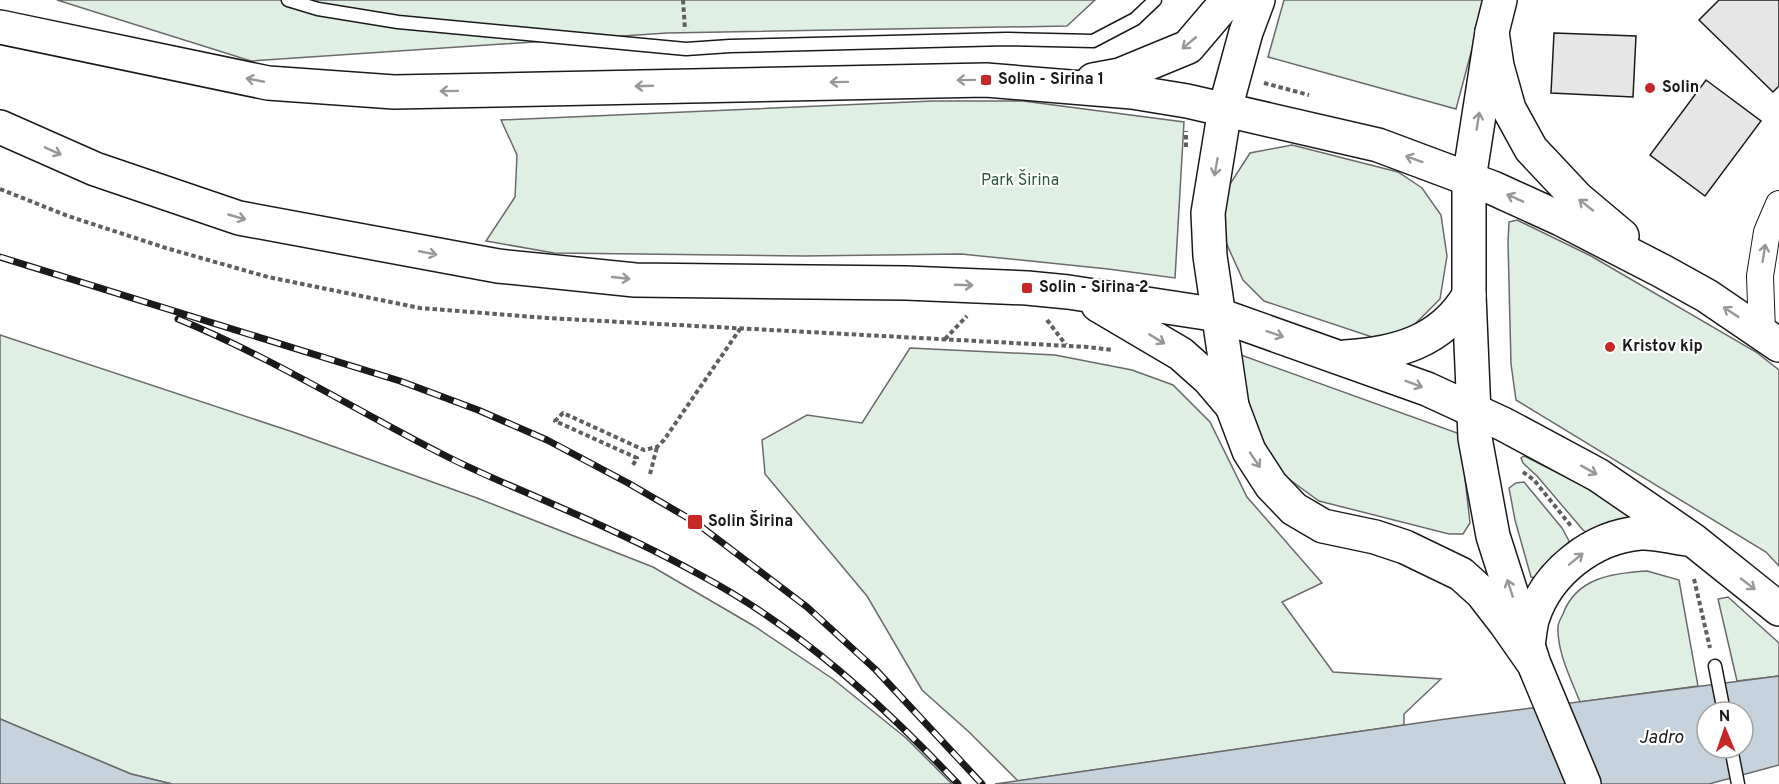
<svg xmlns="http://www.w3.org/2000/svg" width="1779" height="784" font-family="Overpass,sans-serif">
  <rect width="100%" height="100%" fill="#fff"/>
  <!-- green -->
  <path fill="#e0efe3" stroke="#6a6a6a" stroke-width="1.5" d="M57,0H1095L1067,26L667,33L251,61Z
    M1284,0H1485L1456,109L1268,57Z
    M933,101H1023L1184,122L1175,278L1108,269L961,254L804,256L554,253L486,241L515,197L517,155L501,120Z
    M1292,145L1398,172L1422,188L1441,215L1447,256L1440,299L1409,330L1375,338L1264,301L1243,280L1223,236V195L1250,153Z
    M1517,220L1591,256L1756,352L1779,370V566L1766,552L1516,400L1511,364L1508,242L1509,222Z
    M0,335L293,432L477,498L653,567L754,626L833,679L906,738L952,784H172L131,774L0,719Z
    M910,348L1055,355L1132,370L1173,385L1210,422L1247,497L1322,583L1282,602L1333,672L1441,679L1404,714V725L1018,781L969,732L922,690L867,596L765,474L762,440L807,415L862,423Z
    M1241,355L1460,434L1470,523L1463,534H1449L1319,501L1286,477L1268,451L1249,410L1237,363Z
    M1524,456L1578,483L1629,513V518L1590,535L1583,530L1537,476L1523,463L1521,458Z
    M1524,482L1562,528L1569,541L1565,550L1537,578L1531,577L1515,520L1509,488L1516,483Z
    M1647,571L1679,580L1698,686L1580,702C1571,679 1557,652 1558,627C1558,623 1561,618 1563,614C1576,578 1612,573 1647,571Z
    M1728,597L1779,643V676L1737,681L1718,599Z"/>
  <!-- water -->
  <path fill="#c6d2dc" stroke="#6a6a6a" stroke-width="1.5" fill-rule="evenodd" d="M1779,676V765L1709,784H995L1446,719ZM1707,712H1743V748H1707Z
    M0,719L131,774L172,784H0Z"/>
  <!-- building -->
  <path fill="#e6e6e6" stroke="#1a1a1a" stroke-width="1.5" d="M1719,0H1779V86L1773,92L1699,20Z
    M1554,33L1636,36L1633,97L1551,93Z
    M1706,80L1761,121L1705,196L1650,155Z"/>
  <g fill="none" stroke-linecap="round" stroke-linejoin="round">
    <!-- lane casing -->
    <g stroke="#1a1a1a" stroke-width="15">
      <path id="lane" d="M288,0L318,9L398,22L686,49L730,46L1007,39L1093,41L1135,19L1155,0
        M1715,666L1724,712
        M1731,748L1738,784"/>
    </g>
    <!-- street casing -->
    <g stroke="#1a1a1a" stroke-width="28">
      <path id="street" d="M1762,332L1760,276L1767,232L1779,204"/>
    </g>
    <!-- secondary casing -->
    <g stroke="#1a1a1a" stroke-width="36">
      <path id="secondary" d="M1258,0L1246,32L1225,109L1208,213L1210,256L1232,406L1249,451L1271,485L1294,509L1323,526L1375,537L1405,547L1461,574L1482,593L1506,624L1534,664
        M1500,0L1492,32L1469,179V295L1475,438L1493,536L1534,664L1584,784"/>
    </g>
    <!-- highway casing -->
    <g stroke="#1a1a1a" stroke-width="36">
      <path id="highway" d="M0,27L268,83L394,92L986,80L1132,92L1187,101L1378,145L1493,188L1561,219L1662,271L1707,296L1779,345
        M1492,32L1497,66L1509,109L1531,149L1578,199L1622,236
        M1093,80L1120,75L1188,47L1228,0
        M0,127L95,169L239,218L498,266L635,280L906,283L1027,288L1068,292L1219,315L1427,389L1503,424L1598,475L1693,540L1779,609
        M1098,305L1181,354L1209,379L1232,406
        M1345,357C1395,354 1442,342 1469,295
        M1528,644C1530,635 1530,625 1533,617C1548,572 1593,537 1640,533C1654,532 1671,537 1686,539"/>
    </g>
    <!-- path -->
    <path stroke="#5f5f5f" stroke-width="4" stroke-dasharray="4.5 3" stroke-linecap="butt" d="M683,0L685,30
      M1264,83L1309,95
      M1186,147V131
      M0,189L68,216L166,248L268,277L420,308L547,318L1088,347L1112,350
      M1047,320L1066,345
      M945,339L967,316
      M633,465L637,458L555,421L563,413L644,450L657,447L664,440L740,329
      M1523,472L1534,480L1571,526
      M650,474L657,447
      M1694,579L1710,648"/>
    <!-- lane -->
    <use href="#lane" stroke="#fff" stroke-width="12"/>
    <!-- street -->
    <use href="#street" stroke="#fff" stroke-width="26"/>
    <!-- secondary -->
    <use href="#secondary" stroke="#fff" stroke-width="33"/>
    <!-- highway -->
    <use href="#highway" stroke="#fff" stroke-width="33"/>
    <!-- rail casing -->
    <g stroke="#1a1a1a" stroke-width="7">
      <path id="rail" d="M0,257L400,381L478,410L547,440L628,483L695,522L807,607L876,670L982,784
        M178,319C271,357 355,410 444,455C481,474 519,489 557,506C606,527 655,550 702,576C799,628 882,704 958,784"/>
    </g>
    <!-- rail -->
    <use href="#rail" stroke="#fff" stroke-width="4.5" stroke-dasharray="14" stroke-linecap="butt"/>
  </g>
  <!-- one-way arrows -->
  <defs><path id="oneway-shaft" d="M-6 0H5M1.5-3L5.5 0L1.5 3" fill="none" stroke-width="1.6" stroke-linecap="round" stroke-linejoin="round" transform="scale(1.5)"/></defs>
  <g stroke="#989898">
    <use href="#oneway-shaft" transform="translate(1189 43) rotate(140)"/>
    <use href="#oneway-shaft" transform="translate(255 80) rotate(-169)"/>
    <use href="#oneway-shaft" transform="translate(966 80) rotate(179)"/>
    <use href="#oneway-shaft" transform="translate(839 82) rotate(179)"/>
    <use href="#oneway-shaft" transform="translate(644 86) rotate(178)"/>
    <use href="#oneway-shaft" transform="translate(449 91) rotate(179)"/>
    <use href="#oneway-shaft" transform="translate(1478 121) rotate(-81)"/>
    <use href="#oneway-shaft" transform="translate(53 151) rotate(24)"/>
    <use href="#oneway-shaft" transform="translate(1414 159) rotate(-160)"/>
    <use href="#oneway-shaft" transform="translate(1216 167) rotate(100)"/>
    <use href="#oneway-shaft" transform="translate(1515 198) rotate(-156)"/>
    <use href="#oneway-shaft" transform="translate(1586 205) rotate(-142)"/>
    <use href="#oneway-shaft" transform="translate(237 217) rotate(16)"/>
    <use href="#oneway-shaft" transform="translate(428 253) rotate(11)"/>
    <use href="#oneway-shaft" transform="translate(1764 253) rotate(-81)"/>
    <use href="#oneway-shaft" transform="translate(621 278) rotate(6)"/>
    <use href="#oneway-shaft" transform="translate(964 285) rotate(2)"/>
    <use href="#oneway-shaft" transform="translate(1731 312) rotate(-147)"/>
    <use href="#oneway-shaft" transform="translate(1275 334) rotate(19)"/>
    <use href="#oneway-shaft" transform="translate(1157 339) rotate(31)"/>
    <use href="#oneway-shaft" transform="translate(1414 384) rotate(20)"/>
    <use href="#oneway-shaft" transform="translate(1255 460) rotate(56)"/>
    <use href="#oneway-shaft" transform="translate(1589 470) rotate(29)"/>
    <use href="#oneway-shaft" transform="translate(1576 559) rotate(-39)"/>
    <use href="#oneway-shaft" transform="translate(1748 584) rotate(38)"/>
    <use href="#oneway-shaft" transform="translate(1510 588) rotate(-108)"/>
  </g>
  <!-- markers -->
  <g fill="#c62828" stroke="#fff" stroke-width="2">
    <rect x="980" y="74" width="12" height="12" rx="3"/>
    <circle cx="1650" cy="88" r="6"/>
    <rect x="1021" y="282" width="12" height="12" rx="3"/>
    <circle cx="1610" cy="347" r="6"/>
    <rect x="687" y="514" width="16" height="16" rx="3"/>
  </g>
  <g text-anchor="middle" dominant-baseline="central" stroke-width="4.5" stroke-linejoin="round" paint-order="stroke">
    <!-- poi labels -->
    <g font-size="16" font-weight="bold" fill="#1a1a1a" stroke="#fff" text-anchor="start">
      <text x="998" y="80">Solin - Sirina 1</text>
      <text x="1662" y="88">Solin</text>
      <text x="1039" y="288">Solin - Sirina 2</text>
      <text x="1622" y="347">Kristov kip</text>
      <text x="708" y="522">Solin Širina</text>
    </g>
    <!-- park labels -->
    <g font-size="16" fill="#2b5a34" stroke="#fff">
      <text x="1020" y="181">Park Širina</text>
    </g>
    <!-- water labels -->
    <g font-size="18" font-style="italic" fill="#1a1a1a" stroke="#fff">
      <text x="1661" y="738">Jadro</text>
    </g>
  </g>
  <!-- north arrow -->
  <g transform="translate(1725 730) rotate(358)"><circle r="28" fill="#ffffff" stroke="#a3a3a3" stroke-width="1.5"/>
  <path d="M0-4.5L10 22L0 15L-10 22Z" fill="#c62828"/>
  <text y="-9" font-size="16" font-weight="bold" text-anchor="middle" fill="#1a1a1a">N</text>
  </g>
</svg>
